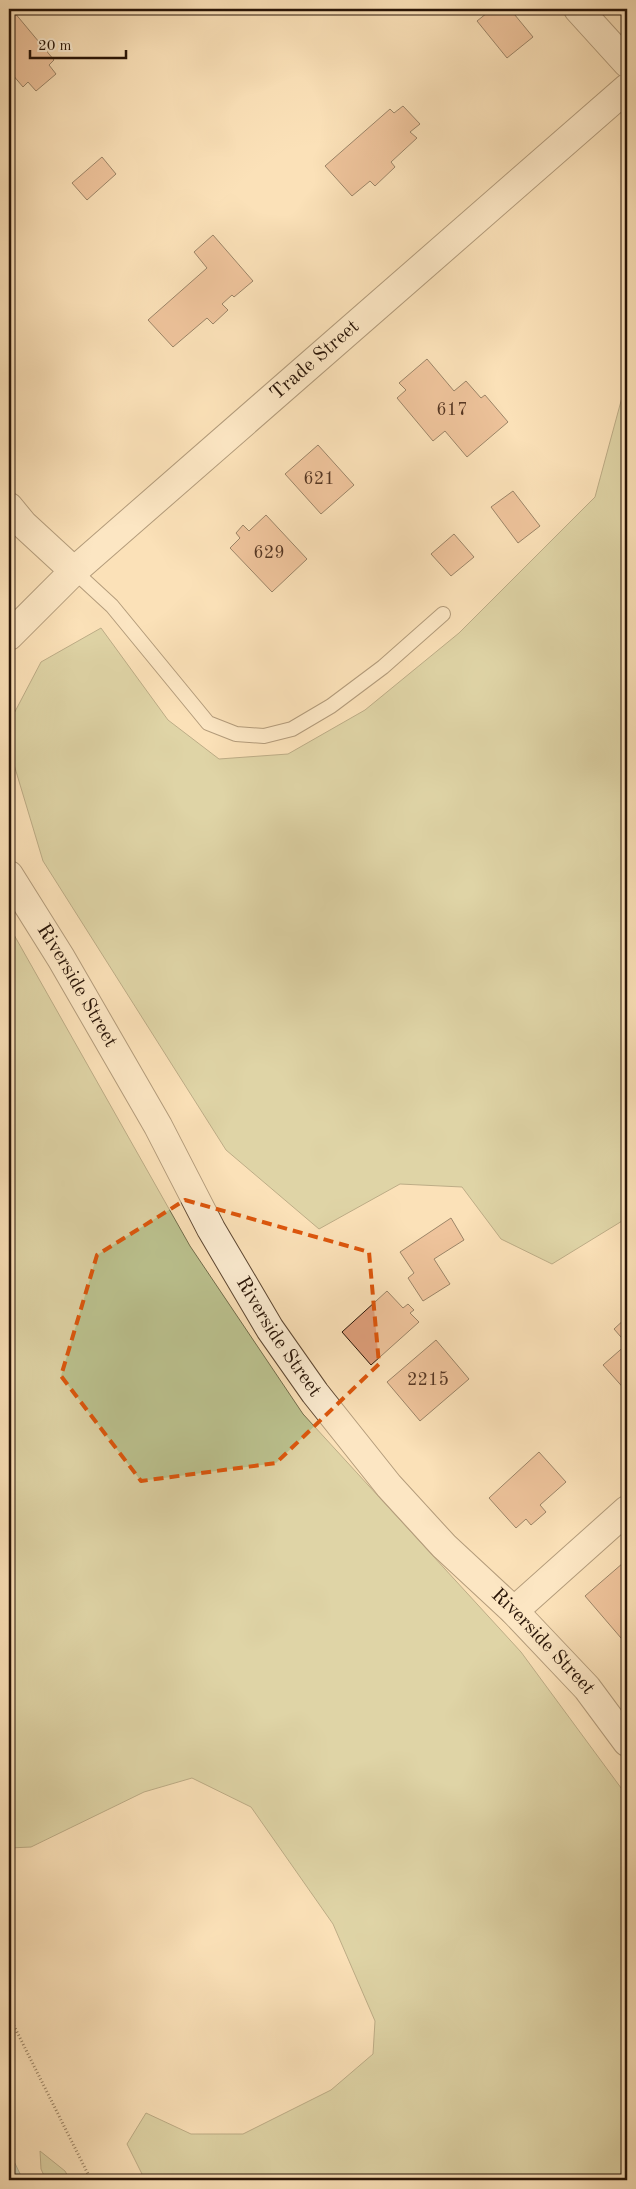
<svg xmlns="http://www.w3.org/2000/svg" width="636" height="2189" font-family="'Old Standard TT',serif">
  <rect width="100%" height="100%" fill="#fbe1b8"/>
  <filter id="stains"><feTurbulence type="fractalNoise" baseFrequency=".004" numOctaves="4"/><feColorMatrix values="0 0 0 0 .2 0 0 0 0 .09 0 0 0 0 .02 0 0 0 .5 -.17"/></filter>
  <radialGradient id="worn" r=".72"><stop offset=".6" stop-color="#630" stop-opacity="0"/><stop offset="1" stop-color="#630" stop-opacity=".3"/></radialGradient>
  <!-- green -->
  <path fill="#bcc390" stroke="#726c4b" d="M627,379V1218L552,1264L501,1239L462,1187L400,1184L319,1229L226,1150L43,861L9,748V723L41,662L101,628L168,720L219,759L288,754L365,710L459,633L595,497Z
    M9,926L190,1246L303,1414L521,1652L627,1796V2180H145L127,2144L146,2113L191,2134H243L331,2090L373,2054L375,2021L333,1924L251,1807L192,1778L144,1792L31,1847L9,1848Z
    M40,2151L65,2171L70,2180H46L41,2169Z"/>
  <!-- water -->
  <path fill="#9fbdb1" stroke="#6f796d" d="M9,2151L23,2180H9Z"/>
  <!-- building -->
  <path fill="#df9f7b" stroke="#281406" d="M492,9H510L533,37L507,58L477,21Z
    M14,12L54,60L49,65L56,74L36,91L28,82L23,87L12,74L9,77V16Z
    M403,106L420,124L410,132L417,138L391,162L395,167L375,186L370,181L352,196L325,166L390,109L394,113Z
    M102,157L116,174L87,200L72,183Z
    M213,235L253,281L234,297L232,295L222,304L228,310L213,324L207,318L173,347L148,320L207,268L194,252Z
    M427,359L454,391L466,381L481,398L485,395L508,422L467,457L445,431L433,441L397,398L406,390L399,383Z
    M318,445L354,485L321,514L285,474Z
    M513,491L540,526L518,543L491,507Z
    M266,515L307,559L272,592L230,548L240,538L236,533L243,525L249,531Z
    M454,534L474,557L451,576L431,554Z
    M451,1218L464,1240L434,1259L450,1284L423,1301L408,1278L414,1273L400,1252Z
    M387,1291L403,1308L408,1304L414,1310L410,1313L419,1322L371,1365L342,1332Z
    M627,1317V1392L603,1365L627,1344L614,1329Z
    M436,1340L469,1379L420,1421L387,1382Z
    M539,1452L566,1482L540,1505L546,1512L531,1525L526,1519L516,1528L489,1498Z
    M623,1563L627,1568V1645L585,1596Z"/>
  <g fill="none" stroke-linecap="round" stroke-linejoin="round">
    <!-- service casing -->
    <g stroke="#5d4732" stroke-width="16">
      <path id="service" d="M74,571L112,606L208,723L236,734L264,736L292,729L331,706L383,667L443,614"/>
    </g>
    <!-- minor casing -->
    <g stroke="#5d4732" stroke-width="30">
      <g id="minor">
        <path d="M578,9L627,63"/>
        <path d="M9,507L23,524L74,571"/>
        <path id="s1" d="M9,636L74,571L627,88"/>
        <path id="s2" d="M9,875L61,958L158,1126L211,1229L270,1329L315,1393L389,1486L444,1546L514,1611L587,1688L627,1742"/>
        <path d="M514,1611L627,1510"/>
      </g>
    </g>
    <!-- path -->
    <path stroke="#281406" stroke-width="3" stroke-dasharray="1 2.5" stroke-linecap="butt" d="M9,2016L91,2180"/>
    <!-- service -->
    <use href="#service" stroke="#fcecd1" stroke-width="14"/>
    <!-- minor -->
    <use href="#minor" stroke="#fcecd1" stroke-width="28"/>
  </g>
  <!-- marked area -->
  <path d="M0 0H636V2189H0ZM185,1200L369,1252L379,1364L276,1463L141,1481L61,1376L97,1255Z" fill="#fbe1b8" fill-opacity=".55" fill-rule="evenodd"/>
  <path fill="none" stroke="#de560c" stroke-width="4" stroke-dasharray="10 6" stroke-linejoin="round" d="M185,1200L369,1252L379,1364L276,1463L141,1481L61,1376L97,1255Z"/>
  <g text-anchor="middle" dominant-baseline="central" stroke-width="5" stroke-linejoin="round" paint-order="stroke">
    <!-- number labels -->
    <g font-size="18" fill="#563723">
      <text x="452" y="410">617</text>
      <text x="319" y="479">621</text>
      <text x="269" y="553">629</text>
      <text x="428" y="1380">2215</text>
    </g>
    <!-- street labels -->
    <g font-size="20" fill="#281406" stroke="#fcecd1">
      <text stroke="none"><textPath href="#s1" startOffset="412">Trade Street</textPath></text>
      <text stroke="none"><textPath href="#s2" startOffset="130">Riverside Street</textPath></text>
      <text stroke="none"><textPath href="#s2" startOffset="535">Riverside Street</textPath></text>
      <text stroke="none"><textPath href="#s2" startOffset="940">Riverside Street</textPath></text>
    </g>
  </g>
  <!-- margin -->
  <rect width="636" height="2189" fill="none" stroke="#fbe1b8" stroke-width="30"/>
  <rect x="10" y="10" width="616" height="2169" fill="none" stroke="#281406" stroke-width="2.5"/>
  <rect x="15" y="15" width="606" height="2159" fill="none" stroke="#281406"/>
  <!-- scale -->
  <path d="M30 50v8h96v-8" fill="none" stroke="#281406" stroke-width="2.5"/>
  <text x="38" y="50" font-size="15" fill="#281406" stroke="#fcecd1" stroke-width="4" paint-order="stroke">20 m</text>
  <rect width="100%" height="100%" filter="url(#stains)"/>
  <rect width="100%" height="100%" fill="url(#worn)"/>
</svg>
